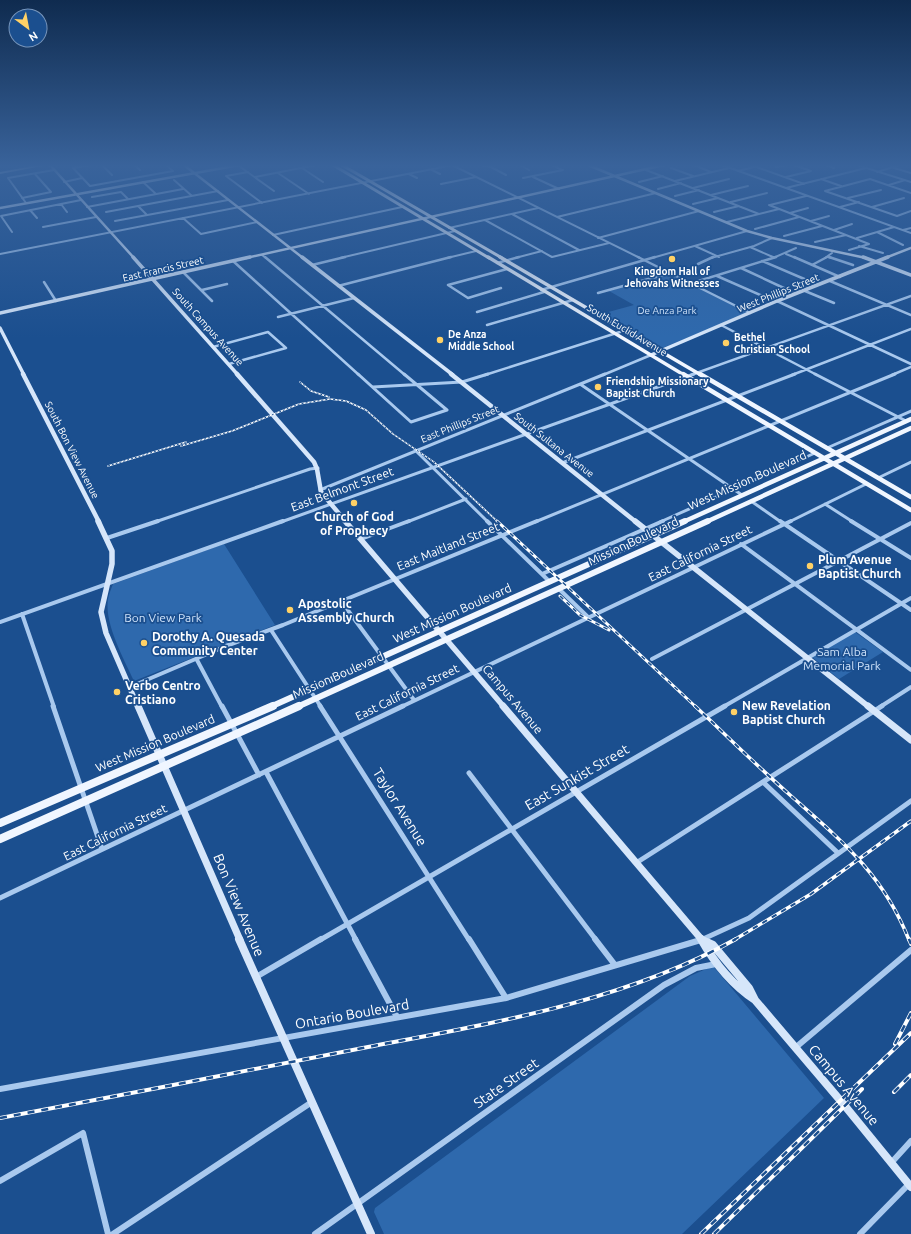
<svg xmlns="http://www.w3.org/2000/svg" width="911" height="1234" font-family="Ubuntu,sans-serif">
  <rect width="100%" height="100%" fill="#1b4f8f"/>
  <!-- green -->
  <path fill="#2e69ad" d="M669,274L748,313L660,349L601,314L634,305L609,291Z
    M224,544L275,625L134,681C124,659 104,623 108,599C109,594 111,589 113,584Z
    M855,632L883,652L839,679L812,657Z
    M713,966L824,1098L682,1234H384L374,1212L375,1208L690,976Z"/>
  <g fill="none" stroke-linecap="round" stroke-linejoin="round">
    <!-- street-far5 -->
    <path stroke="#a9c9ee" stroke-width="2" d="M102,165L112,175
      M134,165L140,170
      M166,165L173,171
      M452,165L640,258
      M482,165L491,167L506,175
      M520,165L529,170
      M552,165L562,170
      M694,165L711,172
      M722,165L911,233
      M751,165L804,184
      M794,165L811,171
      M826,165L834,168
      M857,165L911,182
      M239,166L274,191
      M776,167L785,165
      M73,168L90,186L173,171
      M73,168L91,165
      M302,168L323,182
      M671,168L693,176
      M894,168L911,173
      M432,170L440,174
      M646,170L759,214
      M738,171L754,167
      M877,172L900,165
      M278,173L309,194
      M409,174L417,178
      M226,176L262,203
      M226,176L248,172
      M255,177L316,165
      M533,177L559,189
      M786,177L811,171
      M523,178L563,170
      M821,179L841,186
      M174,180L192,196
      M675,181L729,168
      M64,182L82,178
      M143,182L156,194
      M639,182L663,176
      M441,184L476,177
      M889,185L905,180
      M693,188L729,179
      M786,188L866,168
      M658,189L681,183
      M825,191L897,216L911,211
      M825,191L870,179L911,193
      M711,195L748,186
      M675,196L699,190
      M92,197L121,192L128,199
      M22,198L51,192L35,174
      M848,198L881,190
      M731,202L767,193
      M26,203L8,178L54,170
      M61,204L67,212
      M693,204L718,198
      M769,205L869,244
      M770,205L806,196
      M87,207L183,189
      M139,207L147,215
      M840,207L859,202
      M872,207L904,198
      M30,210L37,218
      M106,212L218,191
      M714,212L739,206
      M790,213L808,208
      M512,214L579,250
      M557,217L656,193
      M183,218L201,234L257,222
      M485,220L552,257L609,243
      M115,221L228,200
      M811,221L829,216
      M727,222L779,209
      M43,227L96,217
      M449,228L538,208
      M755,229L799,217
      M834,230L852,224
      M903,230L911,228
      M12,232L1,216L81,200
      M877,232L903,245
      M273,235L402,207
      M784,236L822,226
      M598,238L699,211
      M857,238L894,227
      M815,242L846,235
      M695,246L719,257
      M859,246L883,253
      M750,247L773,257
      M849,250L869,244
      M0,254L453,165
      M786,254L796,258
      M262,255L266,258
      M828,257L832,258
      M340,258L455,231
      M447,258L476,251
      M515,258L542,251
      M652,258L747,231
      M711,258L754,246L772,238
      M773,258L796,248
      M825,258L832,253"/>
    <!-- street-far4 -->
    <path stroke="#a9c9ee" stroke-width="2.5" d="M265,257L405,375
      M638,257L750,313
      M794,257L840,277
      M829,257L853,265
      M233,261L359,375
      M762,261L809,281
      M497,263L519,257
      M698,264L713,257
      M312,265L345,257
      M812,265L827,257
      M741,268L786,289
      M183,272L212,301
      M717,276L767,298
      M830,281L911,315
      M44,282L56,301
      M692,283L776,257
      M338,286L451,257
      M501,288L468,298L448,285L507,269
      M202,290L227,284
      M541,290L655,257
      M805,291L834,303
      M598,293L670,273
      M777,301L911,364
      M477,312L544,292
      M278,317L354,298
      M487,325L573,300
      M721,325L817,375
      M213,347L268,332L286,348L229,364
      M485,375L626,330
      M603,375L651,355
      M691,375L911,296
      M792,375L911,329
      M892,375L911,367"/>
    <!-- street-far3 -->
    <path stroke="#a9c9ee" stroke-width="3" d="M358,374L411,422L447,410
      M404,374L447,410
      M815,374L906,421
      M580,384L742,495
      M373,387L462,382L488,374
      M827,448L911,411
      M415,450L488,522
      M562,463L795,374
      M878,478L911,462
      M320,490L605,374
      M751,501L781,522
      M825,504L853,522
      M155,522L310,469L318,468
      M281,522L694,374
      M407,522L466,499
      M535,522L895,374
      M660,522L815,453
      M789,522L866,484"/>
    <!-- street-far2 -->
    <path stroke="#a9c9ee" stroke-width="4" d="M487,521L550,582
      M780,521L911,610
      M851,521L911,558
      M107,538L158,521
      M361,539L409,521
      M741,544L911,670
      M542,574L663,521
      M559,589L589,618
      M341,601L414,700
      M22,614L54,707
      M0,622L283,521
      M271,630L321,707
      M652,659L911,523
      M197,660L222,707
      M130,687L226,646L283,625L537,521
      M401,707L791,521
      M723,707L911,598
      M880,707L911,687"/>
    <!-- street-far1 -->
    <path stroke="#a9c9ee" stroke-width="5" d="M53,706L102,849
      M222,706L259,775
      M320,706L469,940
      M266,772L356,940
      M469,773L596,940
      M764,783L838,853
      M636,863L882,706
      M0,898L403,706
      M320,940L725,706
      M701,940L749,918L911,801"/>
    <!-- street -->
    <path stroke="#a9c9ee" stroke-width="6" d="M355,939L397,1017
      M469,939L506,998
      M595,939L615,965
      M256,977L321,939
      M795,1048L911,950
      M0,1089L506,998L704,939
      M892,1162L911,1141
      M0,1181L83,1133L108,1234
      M113,1234L312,1102
      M315,1234L664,985L696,968L716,964
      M860,1234L908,1185"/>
    <!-- secondary-far5 -->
    <path stroke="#d6e6fa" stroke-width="2.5" d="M50,165L134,258
      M184,165L303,258
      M588,165L747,231L772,238L866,258
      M0,208L240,165
      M246,258L664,165
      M885,258L911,248"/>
    <!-- secondary-far4 -->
    <path stroke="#d6e6fa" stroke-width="3.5" d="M133,257L238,375
      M302,257L453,375
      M863,257L911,275
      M0,313L250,257
      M0,328L24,375
      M651,355L777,301L888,257"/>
    <!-- secondary-far3 -->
    <path stroke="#d6e6fa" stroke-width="4.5" d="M23,374L99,522
      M237,374L314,462L317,469L321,492L346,522
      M451,374L636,522"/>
    <!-- secondary-far2 -->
    <path stroke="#d6e6fa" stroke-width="5.5" d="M98,521L112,551V564L101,612L106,633L138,707
      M345,521L504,707
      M635,521L869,707"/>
    <!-- secondary-far1 -->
    <path stroke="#d6e6fa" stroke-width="7" d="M138,706L240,940
      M503,706L702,940
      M868,706L911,740"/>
    <!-- secondary -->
    <path stroke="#d6e6fa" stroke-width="8" d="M239,939L371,1234
      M701,939C715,964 731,984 755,1000
      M702,940L713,945L749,988L755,1000L845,1106L911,1187"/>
    <!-- primary-far4 -->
    <path stroke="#f0f6ff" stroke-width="3" d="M333,165L489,258
      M342,165L502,258"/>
    <!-- primary-far3 -->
    <path stroke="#f0f6ff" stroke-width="3.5" d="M488,257L684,375
      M500,257L701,375"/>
    <!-- primary-far2 -->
    <path stroke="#f0f6ff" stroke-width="4.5" d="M683,374L911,510
      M700,374L911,497
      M683,522L911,419
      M706,522L911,428"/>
    <!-- primary-far1 -->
    <path stroke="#f0f6ff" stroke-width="6" d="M270,707L685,521
      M297,707L708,521"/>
    <!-- primary -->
    <path stroke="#f0f6ff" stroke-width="8" d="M0,823L273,706
      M0,839L299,706"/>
    <!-- highway -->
    <path fill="#fff" fill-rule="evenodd" d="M39,165H48L0,174V172Z"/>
    <!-- rail-far3 casing -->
    <g stroke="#fff" stroke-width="1.5">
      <path id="rail-far3" d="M300,382L311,391L329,397
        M181,446L232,431L299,404L330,399L346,401L366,410L393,434L434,462L498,522
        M108,466L186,442"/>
    </g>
    <!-- rail-far2 casing -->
    <g stroke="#fff" stroke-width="3">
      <path id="rail-far2" d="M497,521L696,707
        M560,596L580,615L609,630"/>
    </g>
    <!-- rail-far1 casing -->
    <g stroke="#fff" stroke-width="3.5">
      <path id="rail-far1" d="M695,706C726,735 757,766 790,795C842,841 883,874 909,940
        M734,940L811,894L911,821"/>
    </g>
    <!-- rail casing -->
    <g stroke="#fff" stroke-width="4">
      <path id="rail" d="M909,939L911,944
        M895,1044L911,1013
        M894,1092L911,1075
        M0,1118C123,1095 245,1071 368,1047C493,1023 623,1002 736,939
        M701,1234L911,1033
        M714,1234L862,1089"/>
    </g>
    <!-- rail-far3 -->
    <use href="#rail-far3" stroke="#1b4f8f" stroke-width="1" stroke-dasharray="2" stroke-linecap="butt"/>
    <!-- rail-far2 -->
    <use href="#rail-far2" stroke="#1b4f8f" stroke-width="1.5" stroke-dasharray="4.5" stroke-linecap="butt"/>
    <!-- rail-far1 -->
    <use href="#rail-far1" stroke="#1b4f8f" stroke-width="2" stroke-dasharray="5.5" stroke-linecap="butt"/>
    <!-- rail -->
    <use href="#rail" stroke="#1b4f8f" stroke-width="2.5" stroke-dasharray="7" stroke-linecap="butt"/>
  </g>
  <!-- sky -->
  <linearGradient id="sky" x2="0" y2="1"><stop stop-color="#0f2b4f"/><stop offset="0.49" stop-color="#39639b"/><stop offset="1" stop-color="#39639b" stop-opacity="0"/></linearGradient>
  <rect width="911" height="338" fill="url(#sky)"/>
  <!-- markers -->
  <g fill="#ffd166" stroke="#1b4f8f" stroke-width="1.5">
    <circle cx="672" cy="259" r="4"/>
    <circle cx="440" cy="340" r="4"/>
    <circle cx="726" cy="343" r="4"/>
    <circle cx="598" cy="387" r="4"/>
    <circle cx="354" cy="503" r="4"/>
    <circle cx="810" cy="566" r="4"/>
    <circle cx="290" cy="610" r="4"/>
    <circle cx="144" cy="643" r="4"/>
    <circle cx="117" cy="692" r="4"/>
    <circle cx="734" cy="712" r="4"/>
  </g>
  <g text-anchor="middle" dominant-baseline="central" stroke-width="3.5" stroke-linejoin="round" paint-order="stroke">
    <!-- far-street labels -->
    <g font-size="10" fill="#fff" stroke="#1b4f8f">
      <text transform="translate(163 269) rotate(-13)">East Francis Street</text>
      <text transform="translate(778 293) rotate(-22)">West Phillips Street</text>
      <text transform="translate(208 327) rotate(48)">South Campus Avenue</text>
      <text transform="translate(627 330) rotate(31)">South Euclid Avenue</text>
      <text transform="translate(460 424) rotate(-22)">East Phillips Street</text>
      <text transform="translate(554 445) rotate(38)">South Sultana Avenue</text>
      <text transform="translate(72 450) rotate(63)">South Bon View Avenue</text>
    </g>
    <!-- far-poi labels -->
    <g font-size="10" font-weight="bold" fill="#fff" stroke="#1b4f8f" text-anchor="start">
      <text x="672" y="271" text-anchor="middle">Kingdom Hall of<tspan x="672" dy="12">Jehovahs Witnesses</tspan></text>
      <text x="448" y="334">De Anza<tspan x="448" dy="12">Middle School</tspan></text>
      <text x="734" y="337">Bethel<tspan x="734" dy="12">Christian School</tspan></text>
      <text x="606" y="381">Friendship Missionary<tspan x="606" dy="12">Baptist Church</tspan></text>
    </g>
    <!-- far-park labels -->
    <g font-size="10" fill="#cfe3fa" stroke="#1b4f8f">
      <text x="667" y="310">De Anza Park</text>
    </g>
    <!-- street labels -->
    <g font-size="12" fill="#fff" stroke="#1b4f8f">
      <text transform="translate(747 480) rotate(-24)">West Mission Boulevard</text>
      <text transform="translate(342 489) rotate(-20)">East Belmont Street</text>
      <text transform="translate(633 541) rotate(-25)">Mission Boulevard</text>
      <text transform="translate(448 546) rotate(-22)">East Maitland Street</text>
      <text transform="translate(700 553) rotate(-26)">East California Street</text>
      <text transform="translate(452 613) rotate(-24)">West Mission Boulevard</text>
      <text transform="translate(338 675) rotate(-24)">Mission Boulevard</text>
      <text transform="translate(407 692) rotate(-26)">East California Street</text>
      <text transform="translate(513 699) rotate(50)">Campus Avenue</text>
      <text transform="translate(155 743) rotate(-23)">West Mission Boulevard</text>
      <text transform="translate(115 832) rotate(-26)">East California Street</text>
    </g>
    <!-- poi labels -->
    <g font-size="12" font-weight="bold" fill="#fff" stroke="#1b4f8f" text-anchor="start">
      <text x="354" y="516" text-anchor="middle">Church of God<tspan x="354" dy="14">of Prophecy</tspan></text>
      <text x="818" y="559">Plum Avenue<tspan x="818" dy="14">Baptist Church</tspan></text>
      <text x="298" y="603">Apostolic<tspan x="298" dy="14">Assembly Church</tspan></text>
      <text x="152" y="636">Dorothy A. Quesada<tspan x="152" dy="14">Community Center</tspan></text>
      <text x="125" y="685">Verbo Centro<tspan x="125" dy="14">Cristiano</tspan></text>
      <text x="742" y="705">New Revelation<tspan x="742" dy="14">Baptist Church</tspan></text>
    </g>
    <!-- park labels -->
    <g font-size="12" fill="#cfe3fa" stroke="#1b4f8f">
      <text x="163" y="617">Bon View Park</text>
      <text x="842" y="651">Sam Alba<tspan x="842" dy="14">Memorial Park</tspan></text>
    </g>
    <!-- near-street labels -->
    <g font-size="14" fill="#fff" stroke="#1b4f8f">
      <text transform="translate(577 777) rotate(-30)">East Sunkist Street</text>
      <text transform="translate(400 807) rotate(58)">Taylor Avenue</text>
      <text transform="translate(239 905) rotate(67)">Bon View Avenue</text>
      <text transform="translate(352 1014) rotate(-10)">Ontario Boulevard</text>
      <text transform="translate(506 1083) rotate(-35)">State Street</text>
      <text transform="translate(844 1085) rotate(50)">Campus Avenue</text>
    </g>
  </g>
  <!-- north arrow -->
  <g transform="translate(28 28) rotate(148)"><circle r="19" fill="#1b4f8f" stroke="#7695bc"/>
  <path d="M0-3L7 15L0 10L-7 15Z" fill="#ffd166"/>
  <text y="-6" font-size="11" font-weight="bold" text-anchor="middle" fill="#ffffff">N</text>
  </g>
</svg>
